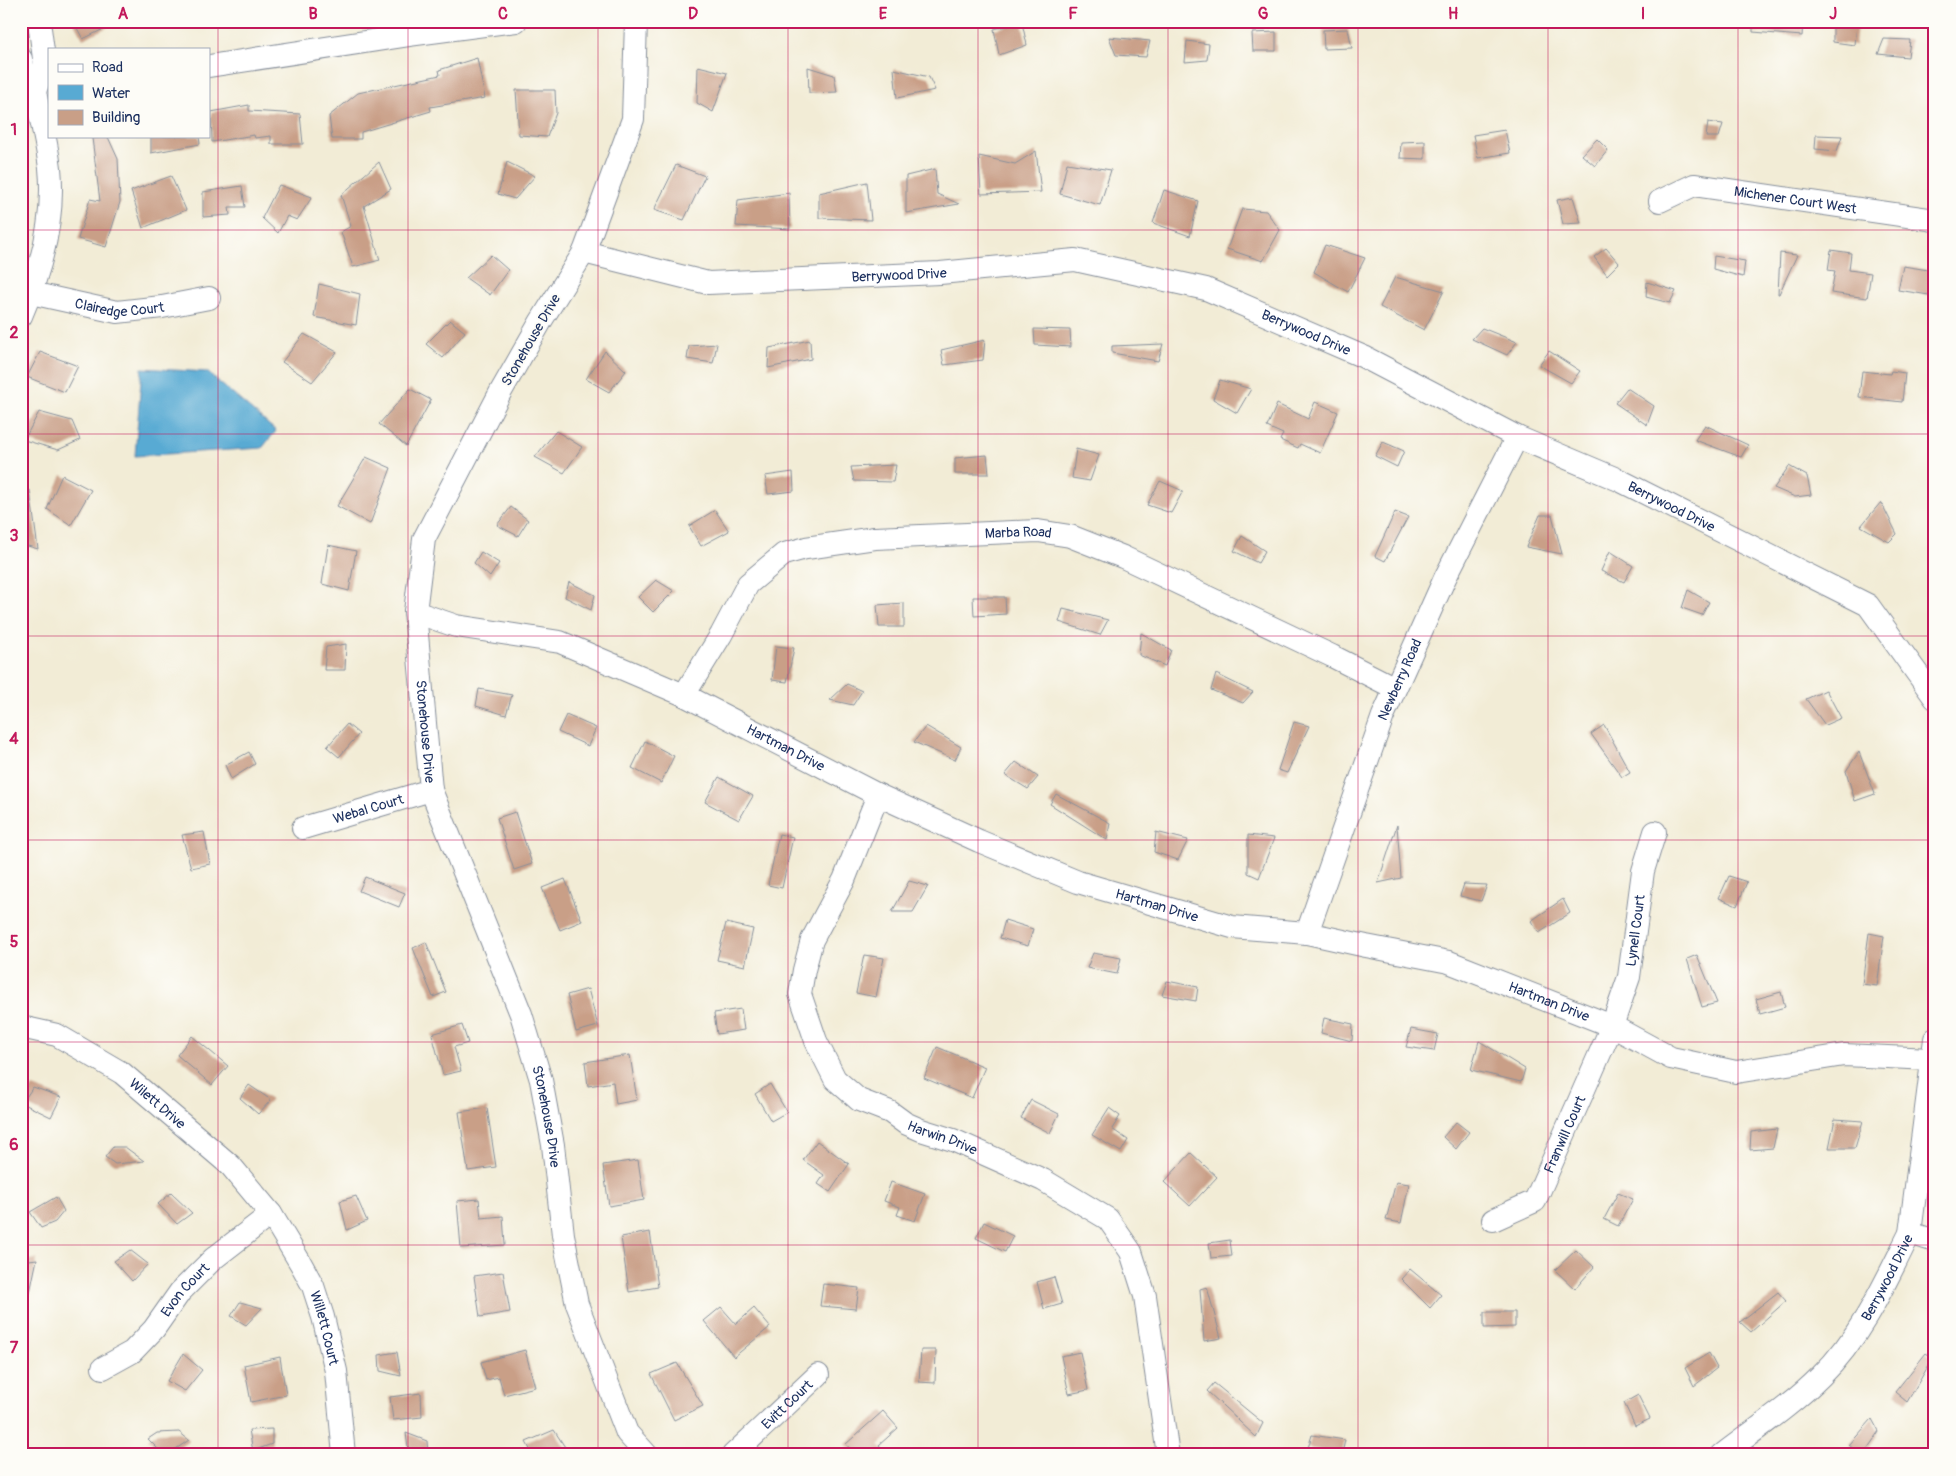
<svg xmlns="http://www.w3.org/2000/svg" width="1956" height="1476" font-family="Pangolin,sans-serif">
  <rect width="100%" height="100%" fill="#fdfcf7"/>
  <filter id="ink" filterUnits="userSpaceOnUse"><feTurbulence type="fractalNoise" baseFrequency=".02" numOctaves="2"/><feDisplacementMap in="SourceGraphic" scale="10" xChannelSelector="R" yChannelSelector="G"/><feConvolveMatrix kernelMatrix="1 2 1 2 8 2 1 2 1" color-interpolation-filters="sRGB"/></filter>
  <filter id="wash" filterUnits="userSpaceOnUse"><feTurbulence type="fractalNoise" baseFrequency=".0096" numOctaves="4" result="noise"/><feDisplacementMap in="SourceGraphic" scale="20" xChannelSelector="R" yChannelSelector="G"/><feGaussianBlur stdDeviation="1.12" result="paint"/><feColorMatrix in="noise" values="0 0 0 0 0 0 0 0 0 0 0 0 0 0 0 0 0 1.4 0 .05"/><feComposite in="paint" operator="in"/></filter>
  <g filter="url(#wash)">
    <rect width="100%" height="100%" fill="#f2ecd6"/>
    <!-- water -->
    <path fill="#58aad3" stroke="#3a6c98" d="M142,368L207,372L276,431L262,448L135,456Z"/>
    <g id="blocks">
      <!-- building -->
      <path fill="#c99f87" d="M73,21H120L83,39Z
        M1753,21H1803L1802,36L1753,32Z
        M1022,23L1027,45L999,55L994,29Z
        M1857,24L1855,45L1833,42V25Z
        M1348,29L1352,48L1324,49L1323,30Z
        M1276,32V51H1253L1252,33Z
        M1109,37L1150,41L1146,57L1116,55Z
        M1884,39L1910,40L1908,57L1878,54Z
        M1187,41L1209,44L1207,60L1185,62Z
        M477,58L485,98L430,107L431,111L361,132V139H332L329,116L358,93L440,75L439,70Z
        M698,66L727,73L713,112L697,103Z
        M808,67L834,75L837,92L809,93Z
        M894,69L929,77L935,90L897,98Z
        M516,90H555L556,113L547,137L519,135Z
        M249,105V111L300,114L303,144H271V136L255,138L254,135L212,142L211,112Z
        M1708,122L1723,124L1719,137H1706Z
        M1505,130L1510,153L1478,158L1473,135Z
        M1816,135L1842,136L1837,151L1815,149Z
        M151,136H199L200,144L151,153Z
        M108,137L118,159L120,202L106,247L78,239L90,199L100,201L92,138Z
        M1597,139L1608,150L1595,166L1582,155Z
        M1425,141V159L1400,158L1401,142Z
        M1036,151L1041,192L981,194L979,156L1015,164Z
        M379,162L391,189L364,206L380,260L353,267L341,232L351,226L341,195Z
        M507,162L535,176L515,199L498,194Z
        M1067,163L1111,170L1100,205L1060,194Z
        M676,165L705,176L684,220L654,210Z
        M935,169L937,194L959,204L906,213V176Z
        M171,176L186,210L143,228L131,191Z
        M867,182L871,220L819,218V193Z
        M279,185L312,197L297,220L287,216L278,233L262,218Z
        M242,186L245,207H229L230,215L203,217V192Z
        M1164,190L1198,201L1190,236L1153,223Z
        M789,193L790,229L736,226L738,200Z
        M1573,197L1581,223L1563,224L1557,200Z
        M1242,209L1266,211L1280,230L1263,261L1227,249Z
        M1325,245L1365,258L1348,292L1314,272Z
        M1606,248L1619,263L1607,275L1594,257Z
        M1831,250L1851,253L1849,270L1871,273L1867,298L1831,293L1835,271L1828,270Z
        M1780,253L1797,255L1779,294H1778Z
        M491,255L508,270L490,295L466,278Z
        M1714,256L1745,261L1743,277L1713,269Z
        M1903,266L1935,271V296L1898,290Z
        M1395,277L1444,291L1424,330L1380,307Z
        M1647,282L1676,291L1670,303L1646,297Z
        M319,284L360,294L356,325L314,317Z
        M450,320L465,332L443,358L426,344Z
        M1482,328L1517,342L1507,355L1472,339Z
        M1034,329L1070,330L1071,347L1035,345Z
        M304,334L337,352L312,382L282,362Z
        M810,340L811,359L768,368L769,348Z
        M985,340L983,360L944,365L941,350Z
        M717,344L713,363L687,359L689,346Z
        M1163,344L1158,361L1112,353V346Z
        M605,351L626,371L609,392L586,379Z
        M1549,351L1580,371L1571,383L1539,365Z
        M40,352L78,366L65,392L27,377Z
        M1862,371L1890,374L1891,371L1905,373L1902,402L1859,397Z
        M1220,380L1251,389L1237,413L1213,399Z
        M1627,388L1654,406L1647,425L1615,403Z
        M410,389L431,400L406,446L379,424Z
        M1315,402L1338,412L1320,453L1300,444L1298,448L1280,440L1283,434L1267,427L1277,404L1308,419Z
        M39,412L72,421L80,440L58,450L24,440Z
        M1705,425L1748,445L1741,457L1695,440Z
        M556,431L582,447L564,473L535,457Z
        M1383,442L1404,451L1397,467L1375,456Z
        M1076,449L1099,455L1090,481L1072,478Z
        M987,455L989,474H955V458Z
        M366,457L391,468L370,524L337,506Z
        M896,465L893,482L854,481L851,467Z
        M1789,466L1807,476L1811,495L1795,497L1774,488Z
        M793,472L794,491L768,494L765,476Z
        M62,475L91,490L71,525L47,509Z
        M1160,481L1183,491L1171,513L1147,505Z
        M21,490H30L38,549L21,544Z
        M1881,502L1897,534L1889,542L1861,526Z
        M511,507L528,520L518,536L497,525Z
        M715,510L729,531L701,546L689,526Z
        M1395,512L1408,517L1385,561L1375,556Z
        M1540,515H1552L1562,554L1526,547Z
        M1242,536L1265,551L1258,563L1234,551Z
        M328,545L356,551L349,591L322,584Z
        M1610,551L1633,566L1624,582L1601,571Z
        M481,552L499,563L490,577L474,563Z
        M656,580L674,591L653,612L638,597Z
        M569,582L595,595L591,610L565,597Z
        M1688,590L1709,602L1702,615L1682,608Z
        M973,597H1005L1006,614L974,616Z
        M904,603V627H879L877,605Z
        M1063,609L1108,620L1100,635L1059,622Z
        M1141,633L1171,650L1165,666L1139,655Z
        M346,644L345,670H324L326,647Z
        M776,646L794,648L787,682L772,680Z
        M1216,674L1253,692L1243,703L1211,690Z
        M847,684L862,691L853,705L830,700Z
        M479,689L512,695L506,715L476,706Z
        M1826,690L1841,718L1825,725L1806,699Z
        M566,715L596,728L588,746L558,732Z
        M1294,722L1309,726L1287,773L1278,770Z
        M347,724L359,734L339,757L327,747Z
        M1604,725L1630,772L1622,777L1591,734Z
        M926,726L961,747L955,760L914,742Z
        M645,741L674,756L661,783L632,768Z
        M249,752L255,764L231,779L225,765Z
        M1859,752L1875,794L1855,801L1846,771Z
        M1016,762L1038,777L1028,789L1005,775Z
        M719,777L753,796L739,820L705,802Z
        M1056,794L1110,823L1107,840L1050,804Z
        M515,812L532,864L514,870L497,818Z
        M1397,825L1401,878L1378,883Z
        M204,832L210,864L191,868L182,835Z
        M1156,832L1188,840L1178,860L1154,852Z
        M779,834L793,837L782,888L768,885Z
        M1248,835L1274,838L1259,878L1248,873Z
        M1729,876L1747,882L1737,906L1719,898Z
        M365,877L405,893L399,907L359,891Z
        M565,879L582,921L560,930L542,888Z
        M909,881L928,886L913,912H892Z
        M1464,884L1487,885L1481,901L1460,896Z
        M1563,899L1570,913L1539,933L1531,921Z
        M1005,920L1033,929L1028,946L1000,938Z
        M726,923L753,929L745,966L717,960Z
        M1869,933L1884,936L1877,986L1862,984Z
        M426,942L446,992L433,997L413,948Z
        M1093,953L1121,958L1117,974L1087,968Z
        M864,955L884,958L876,997L856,993Z
        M1697,955L1717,1003L1702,1007L1687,959Z
        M1167,981L1198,987L1196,1001L1162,995Z
        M588,989L598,1026L576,1032L567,995Z
        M1781,992L1785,1007L1760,1014L1756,999Z
        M741,1009L744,1030L717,1034L714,1013Z
        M1324,1018L1353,1024L1352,1041L1321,1033Z
        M462,1025L468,1043L454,1047L461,1071L443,1075L432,1034Z
        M1411,1029L1438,1034L1434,1051L1406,1047Z
        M192,1036L228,1066L212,1085L177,1055Z
        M1479,1041L1525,1069L1521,1082L1471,1070Z
        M937,1047L985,1067L972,1098L924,1078Z
        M630,1055L637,1100L616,1104L613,1082L588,1086L585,1062Z
        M770,1084L787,1112L771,1121L755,1094Z
        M249,1085L271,1100L258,1114L240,1098Z
        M33,1087L61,1097L51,1117L22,1103Z
        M1031,1100L1059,1114L1050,1133L1021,1118Z
        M487,1108L496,1167L468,1171L459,1112Z
        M1109,1108L1120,1116L1112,1129L1128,1140L1121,1152L1092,1135Z
        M1835,1119L1863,1121L1855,1148H1829Z
        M1456,1122L1469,1132L1456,1149L1443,1137Z
        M1777,1129L1773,1148L1750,1150L1751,1132Z
        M817,1141L849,1164L830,1192L818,1184L824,1175L803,1160Z
        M113,1147H125L144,1161L115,1164L105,1157Z
        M1191,1153L1217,1177L1190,1206L1164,1182Z
        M638,1160L644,1200L609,1206L603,1165Z
        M891,1182L925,1194L915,1221L897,1215L900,1207L884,1201Z
        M1396,1182L1409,1184L1401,1223L1386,1220Z
        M171,1193L192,1213L177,1224L158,1204Z
        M1618,1193L1633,1199L1618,1226L1604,1219Z
        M356,1196L367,1221L347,1230L340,1201Z
        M56,1197L64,1211L55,1222L41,1228L30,1212Z
        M479,1199L481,1218L503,1216L505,1245L461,1248L457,1201Z
        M984,1222L1013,1236L1005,1252L976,1238Z
        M650,1232L658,1287L629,1292L621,1237Z
        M1230,1240L1232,1256L1211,1258L1209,1243Z
        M130,1250L148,1264L132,1281L114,1261Z
        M1576,1250L1594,1267L1575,1289L1555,1270Z
        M37,1259L28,1302L21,1301V1261Z
        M1410,1269L1441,1295L1430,1308L1401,1279Z
        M503,1272L510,1312L480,1317L474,1276Z
        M1054,1277L1062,1304L1044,1309L1037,1282Z
        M823,1284L859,1288L856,1309L820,1306Z
        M1207,1287L1221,1338L1204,1341L1200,1289Z
        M1778,1292L1786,1301L1751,1332L1740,1322Z
        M240,1302L262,1308L246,1325L231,1316Z
        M721,1307L736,1324L754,1308L770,1327L734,1357L704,1321Z
        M1484,1312H1515V1327L1484,1328Z
        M525,1350L535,1387L504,1395L499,1377L486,1380L481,1362Z
        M921,1350H936L935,1383L919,1382Z
        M397,1352L401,1376L380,1371L379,1355Z
        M1080,1352L1088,1390L1069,1394L1061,1356Z
        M1709,1353L1717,1368L1694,1386L1685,1368Z
        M1926,1353L1933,1358L1907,1402L1895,1392Z
        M183,1354L202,1370L185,1391L167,1381Z
        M280,1357L286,1395L251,1402L244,1365Z
        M677,1363L703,1406L674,1420L651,1374Z
        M1214,1383L1263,1423L1256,1437L1207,1391Z
        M421,1393L422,1417L393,1420L390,1397Z
        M1638,1395L1650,1419L1635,1426L1624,1403Z
        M883,1411L898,1428L879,1445L887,1455H855L846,1444Z
        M1872,1419L1879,1432L1863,1455H1861L1849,1445Z
        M272,1429V1444L253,1451L249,1430Z
        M554,1430L570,1455H533L526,1442Z
        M179,1432L189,1440L167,1455H164L148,1439L157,1433Z
        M406,1433L427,1441L428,1455H409Z
        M1312,1435L1345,1440L1342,1454L1308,1448Z"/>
    </g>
  </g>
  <g filter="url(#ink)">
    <use href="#blocks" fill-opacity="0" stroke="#868e9a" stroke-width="1"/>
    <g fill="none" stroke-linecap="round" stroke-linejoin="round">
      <!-- minor casing -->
      <g stroke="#868e9a" stroke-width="24">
        <g id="minor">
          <path id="s1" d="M636,21L633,119L584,252L541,321L500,393L424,539L415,612L431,790L521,1014L541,1080L553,1145L563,1235L577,1304L627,1433L647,1455"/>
          <path d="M21,59C23,73 34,83 36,97C41,120 47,144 50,168C55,218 41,270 21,316"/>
          <path d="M209,66L410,35L516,21"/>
          <path d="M35,91L45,66L39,21"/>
          <path id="s2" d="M1660,201L1694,185L1935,220"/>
          <path id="s3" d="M584,252L708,283L940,273L1075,260L1206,289L1364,357L1517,437L1619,480L1868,605L1935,698"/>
          <path id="s4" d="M21,289L31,293L117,312L162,307L209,298"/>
          <path id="s5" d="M415,612L456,626L560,642L684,695L878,795L979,841L1078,882L1232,927L1307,933L1366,946L1449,962L1612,1026L1671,1058L1736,1072L1844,1055L1931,1059"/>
          <path id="s6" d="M684,695L721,635L748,584L784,554L806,548L875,538L1038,531L1070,536L1123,557L1332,656L1395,688"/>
          <path id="s7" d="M878,795L844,880L812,940L804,970L800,994L816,1041L835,1079L859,1100L890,1112L905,1123L921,1130L953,1140L1043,1180L1108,1219L1131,1252L1145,1296L1168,1455"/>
          <path id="s8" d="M303,828L431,790"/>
          <path id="s9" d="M1307,933L1383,716L1445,578L1517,437"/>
          <path id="s10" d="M21,1027L57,1035L122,1073L231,1166L271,1214L301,1264L313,1286L323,1317L336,1371L344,1455"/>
          <path id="s11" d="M1493,1220L1535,1201L1612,1026L1629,977L1643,871L1655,832"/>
          <path d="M1910,1233L1935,1241"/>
          <path id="s12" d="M103,1368L132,1352L154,1329L180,1292L213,1259L271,1214"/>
          <path id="s13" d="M733,1455L818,1375"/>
          <path id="s14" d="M1722,1455C1756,1429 1791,1406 1821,1376C1861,1337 1885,1283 1910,1233L1935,1039"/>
        </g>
      </g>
      <!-- minor -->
      <use href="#minor" stroke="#fff" stroke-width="22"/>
    </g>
  </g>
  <!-- grid -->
  <path fill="none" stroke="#c2185b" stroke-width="1" stroke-opacity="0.55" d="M218,21V1455M408,21V1455M598,21V1455M788,21V1455M978,21V1455M1168,21V1455M1358,21V1455M1548,21V1455M1738,21V1455M21,230H1935M21,434H1935M21,636H1935M21,840H1935M21,1042H1935M21,1245H1935"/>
  <g text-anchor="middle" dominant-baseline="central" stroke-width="4" stroke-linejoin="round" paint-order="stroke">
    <!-- street labels -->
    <g font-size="14" fill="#1b2f5e" stroke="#fdfcf7">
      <text stroke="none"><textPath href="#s2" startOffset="140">Michener Court West</textPath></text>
      <text stroke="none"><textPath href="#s3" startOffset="319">Berrywood Drive</textPath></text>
      <text stroke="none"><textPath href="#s4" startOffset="101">Clairedge Court</textPath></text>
      <text stroke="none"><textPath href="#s3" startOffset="739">Berrywood Drive</textPath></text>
      <text transform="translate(531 340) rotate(-60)">Stonehouse Drive</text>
      <text stroke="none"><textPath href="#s3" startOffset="1144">Berrywood Drive</textPath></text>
      <text stroke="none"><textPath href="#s6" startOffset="411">Marba Road</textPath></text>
      <text stroke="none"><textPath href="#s9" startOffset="270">Newberry Road</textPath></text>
      <text stroke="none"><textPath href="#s1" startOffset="762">Stonehouse Drive</textPath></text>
      <text stroke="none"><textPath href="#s5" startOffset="398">Hartman Drive</textPath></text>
      <text stroke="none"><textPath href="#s8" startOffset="68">Webal Court</textPath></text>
      <text stroke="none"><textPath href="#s5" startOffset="802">Hartman Drive</textPath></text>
      <text stroke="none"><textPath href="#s11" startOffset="336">Lynell Court</textPath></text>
      <text stroke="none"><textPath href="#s5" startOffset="1208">Hartman Drive</textPath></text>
      <text stroke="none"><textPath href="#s10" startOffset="159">Wilett Drive</textPath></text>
      <text stroke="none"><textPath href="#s1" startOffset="1168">Stonehouse Drive</textPath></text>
      <text stroke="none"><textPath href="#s11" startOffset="119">Franwill Court</textPath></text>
      <text stroke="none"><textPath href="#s7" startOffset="431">Harwin Drive</textPath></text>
      <text stroke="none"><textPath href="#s14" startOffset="246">Berrywood Drive</textPath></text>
      <text stroke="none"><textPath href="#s12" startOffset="115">Evon Court</textPath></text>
      <text stroke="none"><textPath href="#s10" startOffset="445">Willett Court</textPath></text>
      <text stroke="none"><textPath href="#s13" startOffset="74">Evitt Court</textPath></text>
    </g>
  </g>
  <!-- margin -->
  <rect width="1956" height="1476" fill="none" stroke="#fdfcf7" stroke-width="55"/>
  <!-- legend -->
  <rect x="48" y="48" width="162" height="90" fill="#fdfcf7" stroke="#a3aaba"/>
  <rect x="58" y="64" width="25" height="8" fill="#ffffff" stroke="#a3aaba"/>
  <text x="92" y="72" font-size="15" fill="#1b2f5e">Road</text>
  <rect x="58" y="85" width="25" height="15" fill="#58aad3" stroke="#a3aaba"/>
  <text x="92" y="98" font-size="15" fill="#1b2f5e">Water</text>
  <rect x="58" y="110" width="25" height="15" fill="#c99f87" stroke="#a3aaba"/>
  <text x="92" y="122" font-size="15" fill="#1b2f5e">Building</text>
  <rect x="28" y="28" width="1900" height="1420" fill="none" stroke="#c2185b" stroke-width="2"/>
  <g font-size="16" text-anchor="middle" font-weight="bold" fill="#c2185b">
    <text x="123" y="19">A</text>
    <text x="313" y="19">B</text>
    <text x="503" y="19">C</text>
    <text x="693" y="19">D</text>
    <text x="883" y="19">E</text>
    <text x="1073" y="19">F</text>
    <text x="1263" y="19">G</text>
    <text x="1453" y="19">H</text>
    <text x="1643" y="19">I</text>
    <text x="1833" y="19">J</text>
    <text x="14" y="135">1</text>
    <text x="14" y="338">2</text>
    <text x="14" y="541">3</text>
    <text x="14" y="744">4</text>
    <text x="14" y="947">5</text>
    <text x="14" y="1150">6</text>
    <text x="14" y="1353">7</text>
  </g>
</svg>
